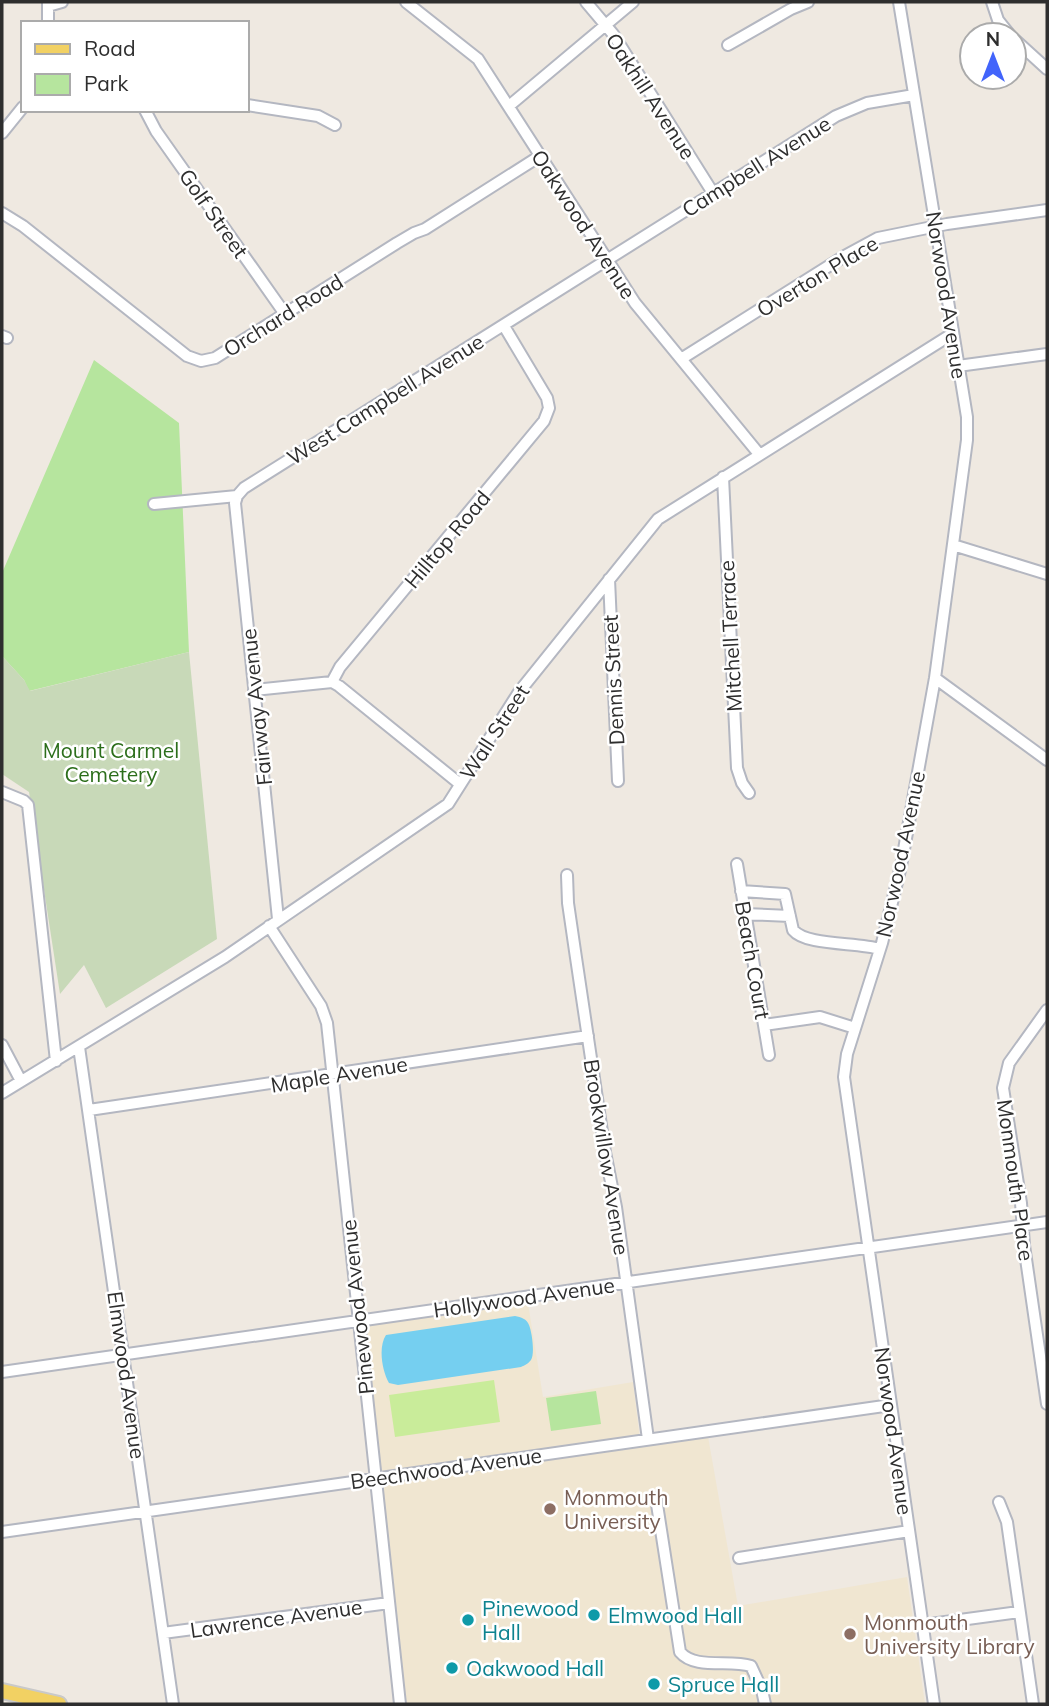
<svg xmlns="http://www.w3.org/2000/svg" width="1049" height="1706" font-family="Mulish,sans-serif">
  <rect width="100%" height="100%" fill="#efe9e1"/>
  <!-- education -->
  <path fill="#f0e6d1" d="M527,1297L543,1397L633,1382L640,1440L707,1431L738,1606L907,1577L925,1704H399L359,1321Z"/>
  <!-- green -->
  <path fill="#b6e59e" d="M94,360L179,423L189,652L29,691L24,680L2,656V573Z
    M596,1391L601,1424L551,1431L546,1398Z"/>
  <!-- cemetery -->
  <path fill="#c8d9b8" d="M189,652L217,939L106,1008L84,965L60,994L29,792L2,774V656L24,680L30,691Z"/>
  <!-- pitch -->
  <path fill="#c9ec9a" d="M494,1380L500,1422L395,1437L389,1395Z"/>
  <!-- water -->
  <path fill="#75cff0" d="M515,1316C521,1317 527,1319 529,1325C532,1332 535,1354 531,1360C528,1364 525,1365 521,1367L398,1385L389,1383C382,1371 378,1347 386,1335Z"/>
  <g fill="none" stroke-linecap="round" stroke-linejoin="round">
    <!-- minor casing -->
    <g stroke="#b4b7c1" stroke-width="14">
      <path id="minor" d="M48,2V23
        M406,2L478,59L635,303L759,454
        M586,2L613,34L713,193
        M899,2L967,417V440L935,678L901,866L882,943L847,1054L844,1077L934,1704
        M992,2L998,20L1010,35
        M48,6L62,2
        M1014,39L1047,69
        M728,45L791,9L808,2
        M247,105L318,116L335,125
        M509,106L633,2
        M145,110L156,131L285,314
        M2,133L23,107
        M2,213L23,226L187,356L201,361L215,358L397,243L414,233L425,229L540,156
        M2,336L7,338
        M681,359L843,257L878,238L947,224L1047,210
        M958,366L1047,354
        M723,477L737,768L742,783L749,793
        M237,496L235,503L278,919
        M154,504L237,496L244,488L836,116L867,103L914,95
        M953,545L1047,574
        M609,579L618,781
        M935,678L1047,760
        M332,682L339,686L460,784
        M254,690L332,682L340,667L544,421L549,408L547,398L504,326
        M2,792L24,801L28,805L56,1061
        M737,864L769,1055
        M567,875L568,903L575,951L605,1152L616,1207L648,1439
        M741,891L785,894L793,930C806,946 857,942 880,949
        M745,914L790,916
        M269,926L321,1006L327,1023L400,1704
        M1047,1010L1009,1063L1003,1088L1021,1203L1024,1245L1047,1404
        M764,1025L820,1017L855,1028
        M2,1045L21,1081
        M79,1047L173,1704
        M2,1093L225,957L448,804L519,692L658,519L952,334
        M89,1110L588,1036
        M2,1372L1047,1222
        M656,1498L680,1652C695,1670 730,1659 751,1666L762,1690L765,1704
        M999,1502L1007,1522L1033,1704
        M2,1532L891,1405
        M739,1558L909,1531
        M923,1625L1019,1612
        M163,1633L389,1603"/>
    </g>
    <!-- major casing -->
    <g stroke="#c9c9c9" stroke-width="18">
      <path id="major" d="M2,1691L59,1704"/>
    </g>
    <!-- minor -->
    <use href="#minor" stroke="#fff" stroke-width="10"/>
    <!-- major -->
    <use href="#major" stroke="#f2d163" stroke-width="14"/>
  </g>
  <!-- markers -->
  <g fill="#8d6e63" stroke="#fff" stroke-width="2.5">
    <circle cx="550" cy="1509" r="7"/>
    <circle cx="850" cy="1634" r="7"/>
  </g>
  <g fill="#0f9aa8" stroke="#fff" stroke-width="2.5">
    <circle cx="594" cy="1615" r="7"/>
    <circle cx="468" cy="1620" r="7"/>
    <circle cx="452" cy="1668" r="7"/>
    <circle cx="654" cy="1684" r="7"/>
  </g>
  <g text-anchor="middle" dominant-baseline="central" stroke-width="5" stroke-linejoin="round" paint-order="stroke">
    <!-- street labels -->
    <g font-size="21" fill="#2e2e2e" stroke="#fff">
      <text transform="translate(651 96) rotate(57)">Oakhill Avenue</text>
      <text transform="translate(756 166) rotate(-32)">Campbell Avenue</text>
      <text transform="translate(214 213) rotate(55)">Golf Street</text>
      <text transform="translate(584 224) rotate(57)">Oakwood Avenue</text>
      <text transform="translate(817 276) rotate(-31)">Overton Place</text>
      <text transform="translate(947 295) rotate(81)">Norwood Avenue</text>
      <text transform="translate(283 315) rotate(-32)">Orchard Road</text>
      <text transform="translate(385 399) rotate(-32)">West Campbell Avenue</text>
      <text transform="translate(447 539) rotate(-50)">Hilltop Road</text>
      <text transform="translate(730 636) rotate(-93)">Mitchell Terrace</text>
      <text transform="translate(613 680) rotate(-93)">Dennis Street</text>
      <text transform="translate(256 707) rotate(-96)">Fairway Avenue</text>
      <text transform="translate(494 732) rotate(-57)">Wall Street</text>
      <text transform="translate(900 854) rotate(-78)">Norwood Avenue</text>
      <text transform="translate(753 960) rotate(80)">Beach Court</text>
      <text transform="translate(339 1074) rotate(-9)">Maple Avenue</text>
      <text transform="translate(607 1157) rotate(81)">Brookwillow Avenue</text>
      <text transform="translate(1016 1180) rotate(82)">Monmouth Place</text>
      <text transform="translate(524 1297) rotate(-8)">Hollywood Avenue</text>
      <text transform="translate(357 1307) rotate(-96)">Pinewood Avenue</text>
      <text transform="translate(127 1375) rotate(82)">Elmwood Avenue</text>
      <text transform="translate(894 1431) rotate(82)">Norwood Avenue</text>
      <text transform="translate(446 1468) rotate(-8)">Beechwood Avenue</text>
      <text transform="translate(276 1618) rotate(-8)">Lawrence Avenue</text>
    </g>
    <!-- park labels -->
    <g font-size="21" fill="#2c6e1b" stroke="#fff">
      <text x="111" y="750">Mount Carmel<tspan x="111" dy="24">Cemetery</tspan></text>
    </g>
    <!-- education labels -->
    <g font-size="21" fill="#785e54" stroke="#fff" text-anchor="start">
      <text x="564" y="1497">Monmouth<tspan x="564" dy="24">University</tspan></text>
      <text x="864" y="1622">Monmouth<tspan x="864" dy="24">University Library</tspan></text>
    </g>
    <!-- culture labels -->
    <g font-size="21" fill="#0d838f" stroke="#fff" text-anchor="start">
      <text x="482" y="1608">Pinewood<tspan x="482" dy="24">Hall</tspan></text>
      <text x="608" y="1615">Elmwood Hall</text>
      <text x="466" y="1668">Oakwood Hall</text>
      <text x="668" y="1684">Spruce Hall</text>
    </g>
  </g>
  <!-- border -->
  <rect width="1049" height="1706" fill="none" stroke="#2e2e2e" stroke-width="7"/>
  <!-- legend -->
  <rect x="21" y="21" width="228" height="91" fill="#ffffff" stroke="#ababab" stroke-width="2"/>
  <rect x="35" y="44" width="35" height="10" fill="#f2d163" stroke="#ababab" stroke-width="2"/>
  <text x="84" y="56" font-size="21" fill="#2e2e2e">Road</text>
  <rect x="35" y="74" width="35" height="21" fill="#b6e59e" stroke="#ababab" stroke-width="2"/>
  <text x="84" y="91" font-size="21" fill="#2e2e2e">Park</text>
  <!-- north arrow -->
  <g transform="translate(993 56)"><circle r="33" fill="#ffffff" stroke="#ababab" stroke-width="2"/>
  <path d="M0-5L12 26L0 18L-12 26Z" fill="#4264fb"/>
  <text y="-10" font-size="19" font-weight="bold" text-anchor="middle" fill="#2e2e2e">N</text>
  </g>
</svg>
